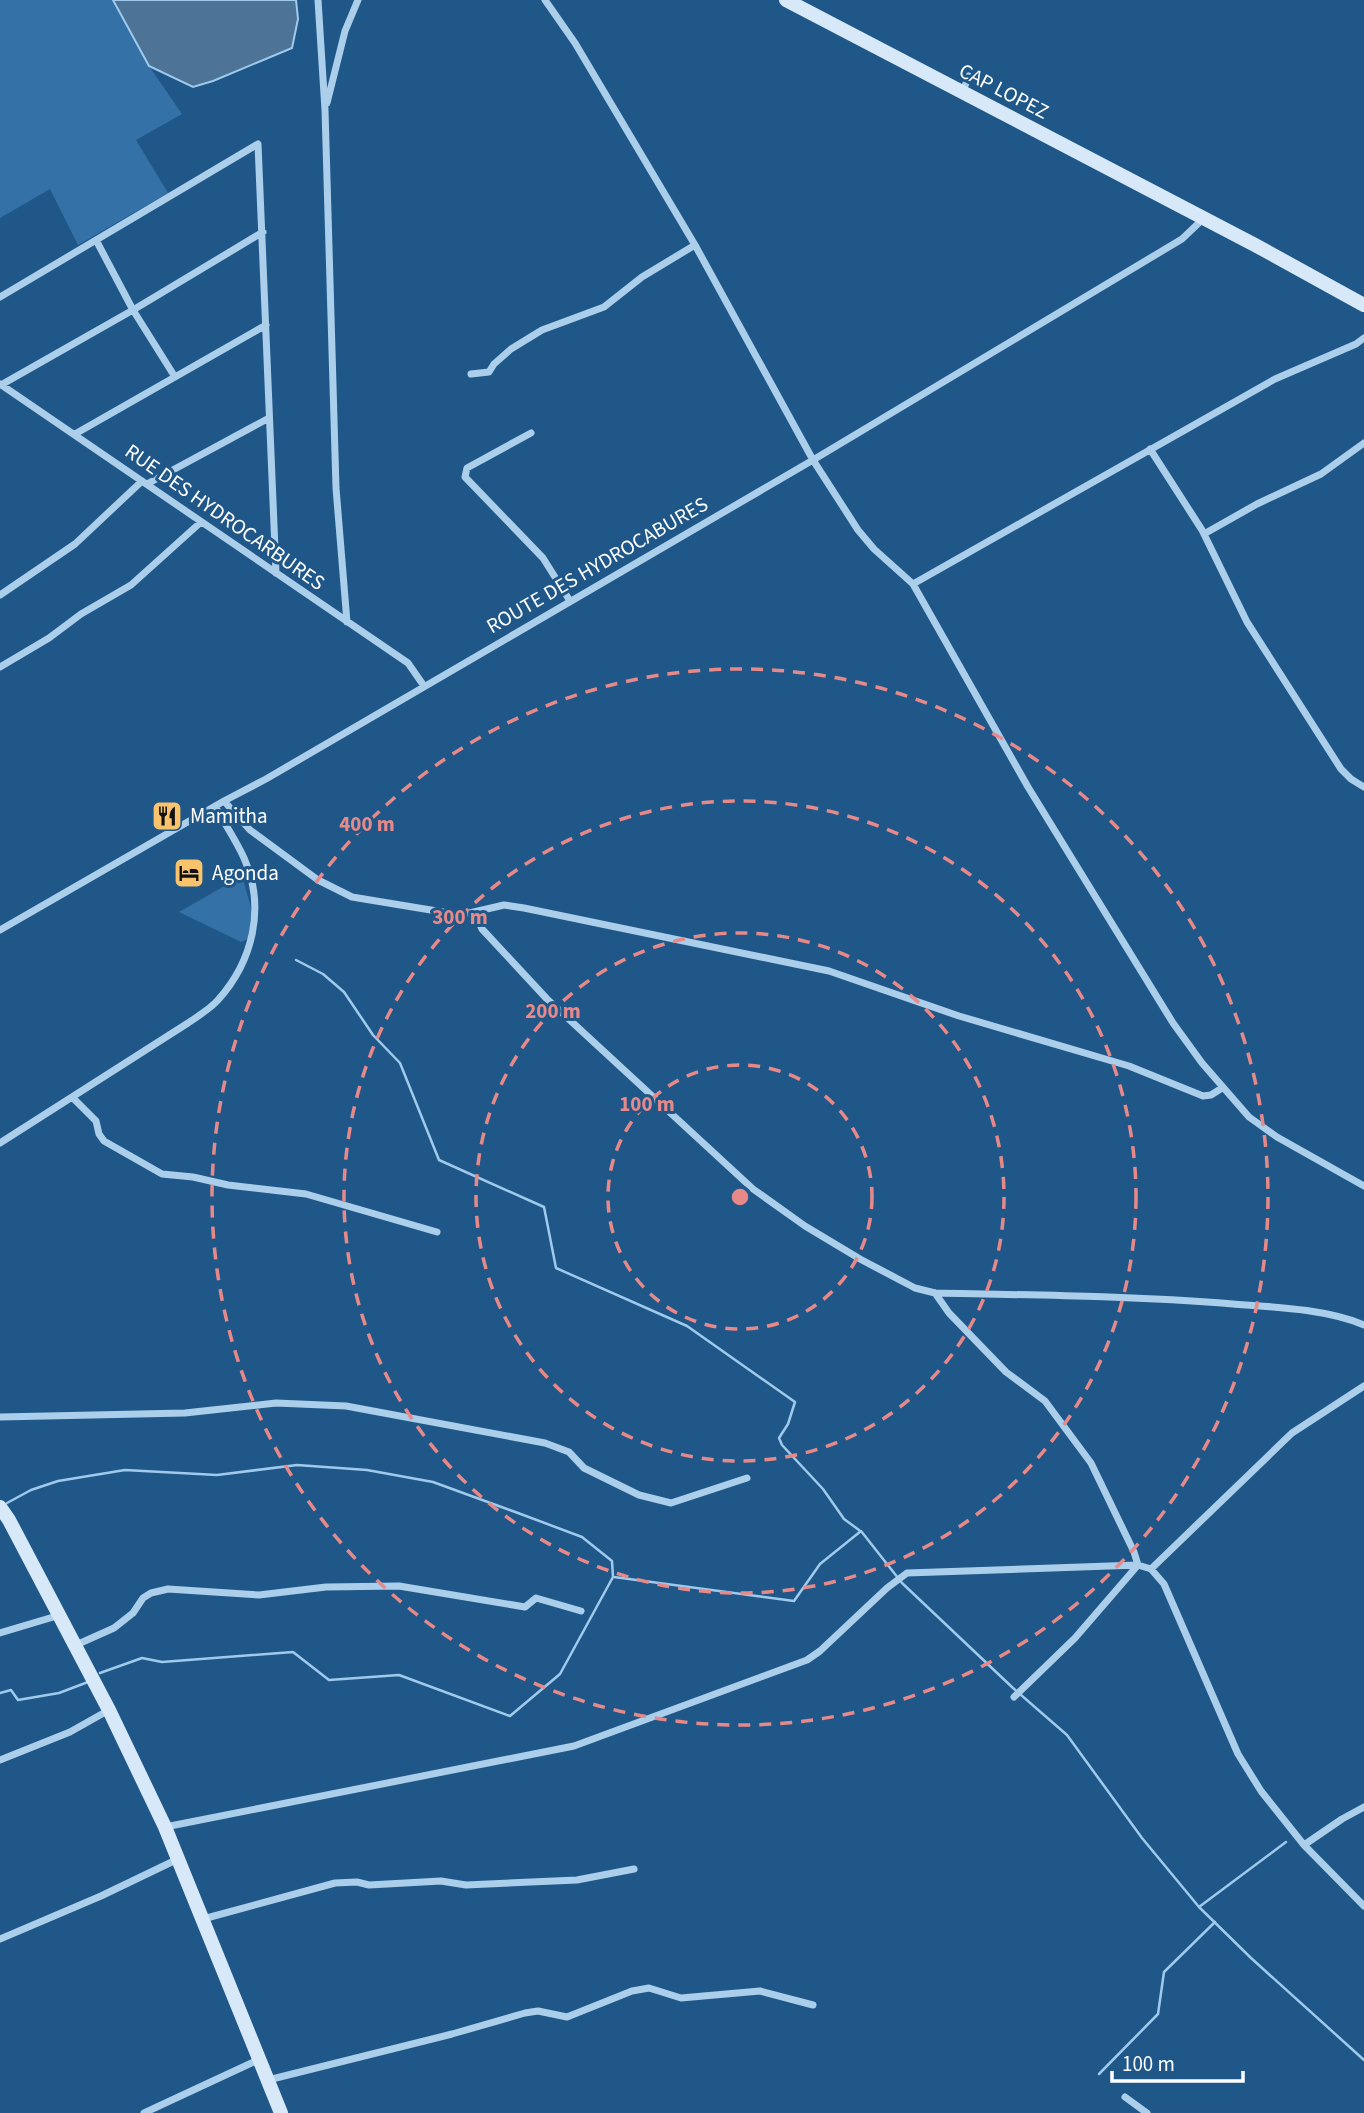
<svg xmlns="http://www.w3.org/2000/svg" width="1364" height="2113" font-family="'Source Sans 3',sans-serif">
  <rect width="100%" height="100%" fill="#205789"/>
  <!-- green -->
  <path fill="#3471a7" d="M0,0H113L149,66L182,114L136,140L168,193L78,245L50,189L0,218Z
    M242,876L252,911L248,939L241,942L179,912Z"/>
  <!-- water -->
  <path fill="#4d7397" stroke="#9fcaec" stroke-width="2" d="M113,0H296L298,19L292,48L213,81L193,87L149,66Z"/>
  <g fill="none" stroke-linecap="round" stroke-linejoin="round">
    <!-- stream -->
    <path stroke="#9fcaec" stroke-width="2.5" d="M296,960L323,974L344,992L373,1035L400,1063L439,1160L544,1207L556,1268L687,1326L795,1402L788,1424L779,1438L782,1445L823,1489L844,1519L859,1530
      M7,1503L31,1490L58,1481L125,1470L217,1475L297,1465L367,1470L433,1482L518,1513L582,1537L612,1561L613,1577L560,1674L510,1716L399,1675L329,1680L293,1652L162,1662L142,1658L100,1673
      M614,1577L794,1601L820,1564L861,1531L902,1583L1013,1688L1067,1735L1142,1838L1199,1907L1251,1958L1364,2060
      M0,1693L11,1690L18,1700L59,1693L88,1682
      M1199,1907L1286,1842
      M1099,2074L1158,2014L1164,1972L1215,1922"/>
    <!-- street -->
    <path stroke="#abceeb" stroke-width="7" d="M318,0L325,110L336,488L347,622
      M545,0L575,43L695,245L813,460L858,530L874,549L913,584L1028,787L1173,1023L1202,1063L1249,1117L1277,1137L1364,1186
      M962,93L969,76
      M327,103L345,31L358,0
      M96,240L133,310L175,377
      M0,297L258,144L276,573
      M471,374L489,372L494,364L511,349L542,330L604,307L642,277L695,245
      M0,384L408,663L424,686
      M1,385L133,310L263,232
      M531,433L467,468L465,477L543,558L570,601
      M75,434L266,325
      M1150,449L1202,530L1247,622L1341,769L1351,779L1364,787
      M147,484L269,418
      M1204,534L1257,504L1321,474L1364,443
      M913,584L1275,379L1356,344L1364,338
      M0,595L75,544L142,481
      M0,667L49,638L81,614L131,585L201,522
      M224,801L250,830L318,880L352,897L461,915L504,905L524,908L829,971L959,1016L1129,1066L1203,1096L1211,1095L1222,1088
      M475,913L482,929L547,999L753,1189L805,1226L860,1259L915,1288L935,1293C1034,1295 1134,1296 1233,1304C1274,1307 1326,1309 1364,1325
      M0,930L224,801L266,779L813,460L1182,239L1203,219
      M73,1098L96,1121L99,1134L104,1141L162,1174L193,1177L228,1185L306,1194L437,1232
      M0,1143L188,1023C198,1016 210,1009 218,1000C253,961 266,907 244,858C236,840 224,823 215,806
      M935,1293L949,1313L1006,1372L1045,1401L1091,1463L1134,1552L1138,1565L1075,1638L1014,1697
      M0,1417L185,1413L276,1403L346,1406L545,1443L569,1452L584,1468L639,1495L671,1503L747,1478
      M1151,1569L1292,1433L1364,1386
      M0,1633L60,1615
      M76,1645L114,1628L133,1613L143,1598L151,1593L168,1589L259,1595L326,1587L399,1586L525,1607L536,1598L581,1611
      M0,1760L70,1732L109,1710
      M165,1827L574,1746L807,1660L820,1651L887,1588L907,1573L1138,1565L1151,1569L1164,1584L1238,1754L1261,1791L1304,1845L1364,1906
      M1304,1845L1342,1819L1364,1807
      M203,1919L335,1883L357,1882L369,1885L441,1881L466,1885L577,1880L634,1869
      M0,1939L101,1896L178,1859
      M268,2080L452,2034L525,2013L538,2011L567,2017L632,1991L649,1988L681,1998L760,1991L813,2005
      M1125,2097L1147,2113
      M144,2113L260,2059"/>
    <!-- secondary -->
    <path stroke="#d7e8f8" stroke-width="14" d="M786,0L1255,245L1364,305
      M0,1507L9,1520L109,1710L165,1827L281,2113"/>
  </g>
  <!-- distance rings -->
  <g fill="none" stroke="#e88989" stroke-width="3.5" stroke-dasharray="12 9">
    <circle cx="740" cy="1197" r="132"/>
    <circle cx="740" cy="1197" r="264"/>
    <circle cx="740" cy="1197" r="396"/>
    <circle cx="740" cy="1197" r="528"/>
  </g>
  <!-- icons -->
  <defs>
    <g id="restaurant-square" transform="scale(1.575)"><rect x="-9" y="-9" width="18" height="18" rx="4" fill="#f8c36c" stroke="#205789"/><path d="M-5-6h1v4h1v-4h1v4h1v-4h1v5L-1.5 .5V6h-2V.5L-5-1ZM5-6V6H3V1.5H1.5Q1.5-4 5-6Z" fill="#111"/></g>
    <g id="hotel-square" transform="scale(1.575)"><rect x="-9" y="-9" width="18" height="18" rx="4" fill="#f8c36c" stroke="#205789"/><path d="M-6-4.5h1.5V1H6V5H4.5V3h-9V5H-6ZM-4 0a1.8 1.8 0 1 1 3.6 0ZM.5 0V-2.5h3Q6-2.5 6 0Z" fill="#111"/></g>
  </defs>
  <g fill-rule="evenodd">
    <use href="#restaurant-square" x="167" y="816"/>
    <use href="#hotel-square" x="189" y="873"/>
  </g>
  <g text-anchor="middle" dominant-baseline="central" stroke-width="6" stroke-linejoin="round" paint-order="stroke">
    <!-- street labels -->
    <g font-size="21" fill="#fff" stroke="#205789">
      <text transform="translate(1004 91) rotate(27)">CAP LOPEZ</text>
      <text transform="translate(225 517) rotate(35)">RUE DES HYDROCARBURES</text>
      <text transform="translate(597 565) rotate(-30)">ROUTE DES HYDROCABURES</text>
    </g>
    <!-- poi labels -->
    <g font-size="21" fill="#fff" stroke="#205789" text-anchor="start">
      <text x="190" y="816">Mamitha</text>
      <text x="212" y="873">Agonda</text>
    </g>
  </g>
  <circle cx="740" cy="1197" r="10" fill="#e88989" stroke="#205789" stroke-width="3.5"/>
  <g font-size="21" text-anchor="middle" font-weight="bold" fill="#e88989" stroke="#205789" stroke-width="6" stroke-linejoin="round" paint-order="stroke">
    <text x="367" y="831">400 m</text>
    <text x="460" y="924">300 m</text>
    <text x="553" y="1018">200 m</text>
    <text x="647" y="1111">100 m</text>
  </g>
  <!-- scale -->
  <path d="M1112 2071v10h131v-10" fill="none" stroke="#ffffff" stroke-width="3.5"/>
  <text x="1122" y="2071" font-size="21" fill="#ffffff" stroke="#205789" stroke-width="5" paint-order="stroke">100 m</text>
</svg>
